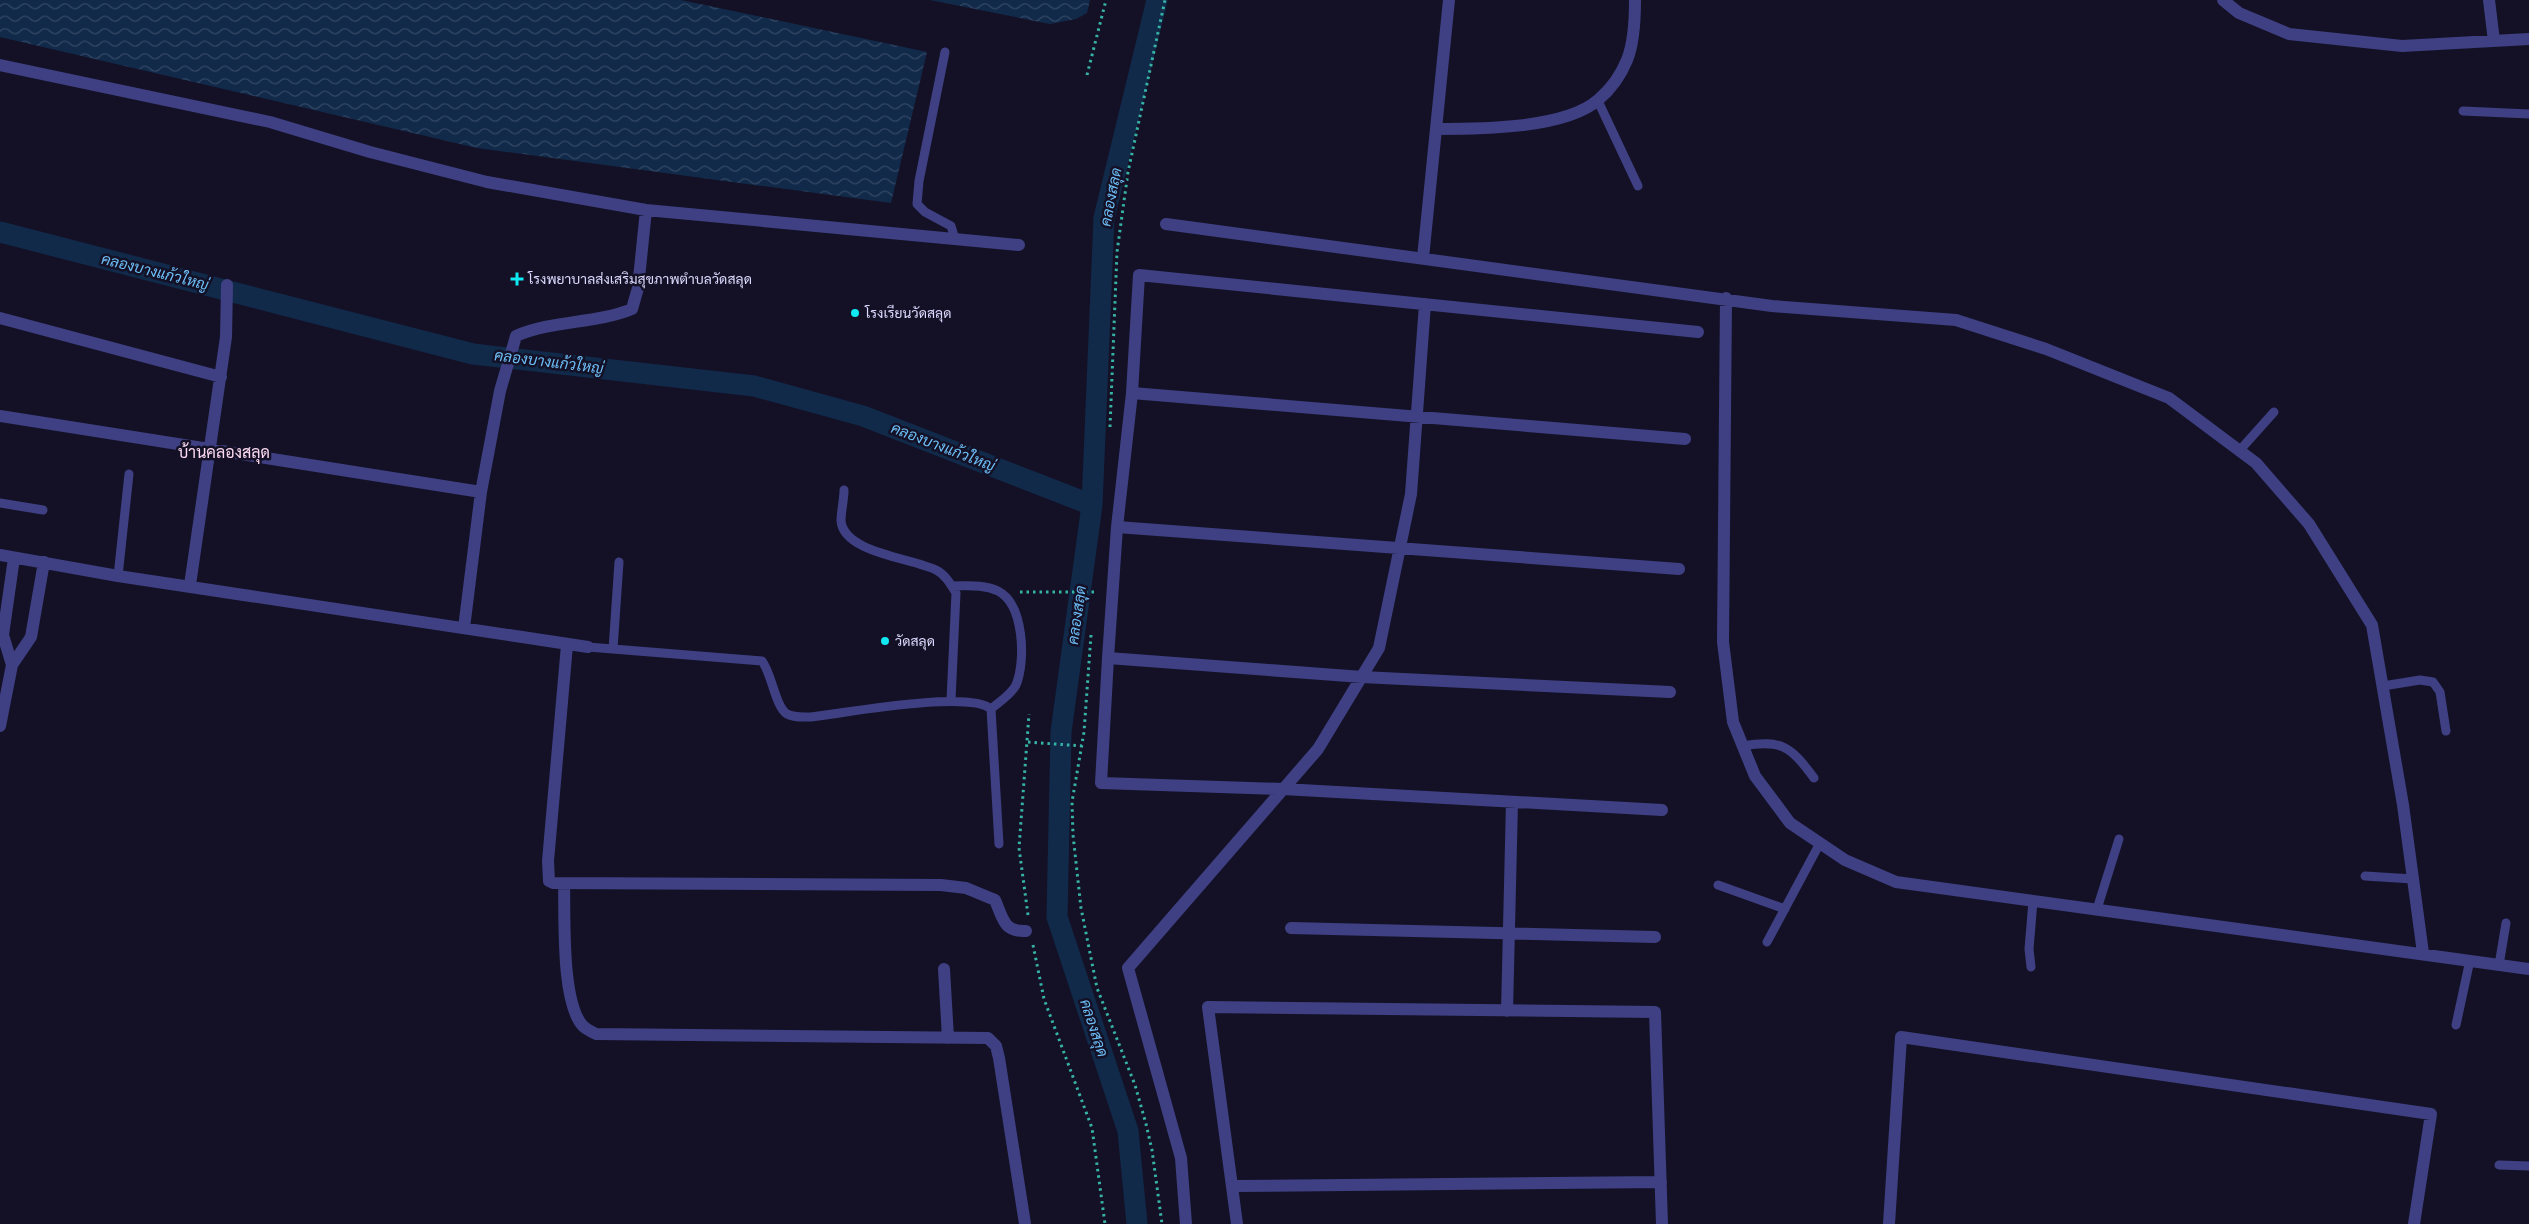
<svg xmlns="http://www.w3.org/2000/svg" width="2529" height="1224" font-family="Jost,Sarabun,sans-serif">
  <defs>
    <pattern id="water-waves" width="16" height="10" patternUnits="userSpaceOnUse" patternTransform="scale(1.25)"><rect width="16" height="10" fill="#112a4a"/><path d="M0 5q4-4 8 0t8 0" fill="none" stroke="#334865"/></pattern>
  </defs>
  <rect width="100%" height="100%" fill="#141127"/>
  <!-- water -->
  <path fill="url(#water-waves)" d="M0,0H681L927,52L891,203L477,148L0,37Z
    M930,0H1090L1087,13L1076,19L1050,24Z"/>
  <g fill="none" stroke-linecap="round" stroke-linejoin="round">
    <!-- canal -->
    <path stroke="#112a4a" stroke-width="21" d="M0,232L473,354L754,386L863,416L1092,505
      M1137,1224L1128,1131L1057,917L1061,732L1092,505L1104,218L1157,0"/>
    <!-- path -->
    <path stroke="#37b3a5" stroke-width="3" stroke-dasharray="2.5 4" stroke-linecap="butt" d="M1087,75L1106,0
      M1110,427L1117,252L1128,172L1165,0
      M1020,592H1096
      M1091,635L1084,732L1072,802L1073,835L1081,908L1097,988L1135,1085L1146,1124L1152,1150L1162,1224
      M1028,742L1082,746
      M1028,915L1019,848L1029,714
      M1033,945L1044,999L1092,1128L1105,1224"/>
    <!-- lane -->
    <path stroke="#3f4083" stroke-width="9" d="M945,52L919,181L917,204L925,212L951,226L955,239
      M1598,101L1638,186
      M2463,111L2529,114
      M2240,450L2274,412
      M844,490C844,500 841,511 841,521C844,553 912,558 936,570C946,575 951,585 956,593L951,700
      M0,503L43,510
      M118,576L129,474
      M952,586C968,586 983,584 998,591C1024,604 1026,661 1016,685C1011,695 999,702 991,709
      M588,647L762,661C772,674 775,706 787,714C794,718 803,717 811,717C845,713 968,690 991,709L999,844
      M613,649L619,562
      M2383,686L2420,680L2433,682L2440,692L2446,731
      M1743,746C1782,739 1791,747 1814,778
      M2365,876L2413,879
      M1718,885L1785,909
      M2097,909L2119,839
      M1767,942L1820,843
      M2499,965L2506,923
      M2031,967L2029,949L2033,901
      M2456,1025L2470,960
      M2499,1165L2529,1166"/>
    <!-- street -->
    <path stroke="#3f4083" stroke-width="12" d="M2223,0L2239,13L2289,34L2402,46L2529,39
      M2489,0L2494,41
      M0,65L270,122L370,152L487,182L646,210L1019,245
      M1436,129C1478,129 1565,129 1598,100C1610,90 1621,75 1627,60C1634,43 1635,19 1635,0
      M1166,224L1772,306L1956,320L2046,349L2169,398L2256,463L2309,524L2372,625L2403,805L2423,953
      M1423,258L1449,0
      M1726,298L1723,642L1733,722L1755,776L1790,823L1845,860L1896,882L2529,969
      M0,318L221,377
      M1132,393L1685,439
      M0,416L481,492
      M1117,527L1679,569
      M0,555L118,576L588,647
      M14,558L3,635L12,665L31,637L44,562
      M190,585L226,337L227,285
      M464,628L481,492L500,391L516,336C553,320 595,324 632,309L638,288L646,210
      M567,645L548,861L549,881L553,883L941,885L966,888L995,900C1003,918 1003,932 1026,931
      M1108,658L1362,677L1670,692
      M0,726L12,665
      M1662,810L1283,789L1101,783L1108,658L1117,527L1132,393L1139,275L1698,332
      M564,884C565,916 561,1003 583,1026C586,1029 592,1032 596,1034L988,1038L996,1046L999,1058L1025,1224
      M1291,928L1655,937
      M944,969L948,1038
      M1507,1011L1512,802
      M1232,1186L1661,1182
      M1186,1224L1181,1158L1128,968L1318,749L1379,648L1411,494L1425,304
      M1237,1224L1208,1007L1655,1012L1662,1224
      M1889,1224L1901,1037L2431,1114L2414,1224"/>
  </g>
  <!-- markers -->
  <g fill="#10e8f2" stroke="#141127" stroke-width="2">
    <path d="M514.5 271.5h5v5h5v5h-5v5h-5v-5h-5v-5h5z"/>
    <circle cx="855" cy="313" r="5"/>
    <circle cx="885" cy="641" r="5"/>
  </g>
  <g text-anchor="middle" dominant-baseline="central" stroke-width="5" stroke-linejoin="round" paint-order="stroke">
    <!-- poi labels -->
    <g font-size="14" fill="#dbd9fd" stroke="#141127" text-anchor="start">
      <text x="528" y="279">โรงพยาบาลส่งเสริมสุขภาพตำบลวัดสลุด</text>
      <text x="865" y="313">โรงเรียนวัดสลุด</text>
      <text x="895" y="641">วัดสลุด</text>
    </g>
    <!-- water labels -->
    <g font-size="15" font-style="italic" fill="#6dbff7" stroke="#141127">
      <text transform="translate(1111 197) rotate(-79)">คลองสลุด</text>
      <text transform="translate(155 272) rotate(14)">คลองบางแก้วใหญ่</text>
      <text transform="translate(549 362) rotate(7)">คลองบางแก้วใหญ่</text>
      <text transform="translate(943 447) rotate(21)">คลองบางแก้วใหญ่</text>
      <text transform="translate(1077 615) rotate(-82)">คลองสลุด</text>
      <text transform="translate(1094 1028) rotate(72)">คลองสลุด</text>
    </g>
    <!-- quarter labels -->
    <g font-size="16" fill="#fddbf2" stroke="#141127">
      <text x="224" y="452">บ้านคลองสลุด</text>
    </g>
  </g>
</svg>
